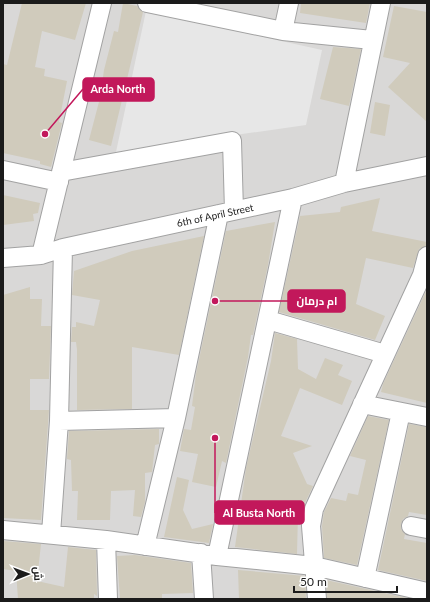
<svg xmlns="http://www.w3.org/2000/svg" width="430" height="602" font-family="Lato,Cairo,sans-serif">
  <rect width="100%" height="100%" fill="#ededdf"/>
  <!-- residential -->
  <path fill="#d9d8d7" d="M3,3H427V599H3Z"/>
  <!-- parking -->
  <path fill="#e7e7e7" d="M146,11L322,50L306,125L116,152Z"/>
  <!-- building -->
  <path fill="#d0cbbc" d="M22,3H86L75,40L42,31L35,67L45,69L44,76L67,81L59,122L62,123L51,167L40,164V161L3,153V64L7,65Z
    M123,3L137,6L143,12L111,146L89,140L100,98L104,70L114,31L118,32Z
    M301,3H370L366,23L300,13Z
    M394,6L427,12V122L388,87L410,63L383,57Z
    M333,47L361,49L349,106L320,99Z
    M375,102L390,105L385,136L370,133Z
    M3,195L40,203L38,213L33,214L34,221L3,225Z
    M380,198L372,231L427,242V246L419,249L413,268L366,258L356,304L385,316L375,340L279,312L300,216L340,212L341,207Z
    M275,222L268,265L253,335H251L248,357L226,463L222,461L216,487L192,482L198,454L180,451L184,429L191,430L195,407L192,406L196,374L226,231Z
    M204,236L179,355L132,347V409L77,410V350L76,342H71L72,327H76V322L94,326L100,300L72,295L74,271L132,251Z
    M30,287V299H42L41,326H51L49,379H30V410H49L41,520L3,518V295Z
    M427,289V403L381,392L383,384Z
    M275,333L297,339L298,369L316,379L325,358L343,365L338,375L352,381L342,405L300,388L281,436L312,446L293,453L307,484L313,486L304,505L302,514L298,513L297,554L235,547L246,468L271,361Z
    M368,416L389,420L357,565L324,558L322,526L324,512L331,498L346,501L348,493L358,495L366,460L350,456Z
    M409,424L427,427V515L409,512L408,516L403,519L401,524V529L405,534L404,539L427,543V581L378,570Z
    M159,429V444L155,445L152,472L145,473V502L141,517L133,516L135,490L111,491L110,520H77L78,491H72L71,460L67,459L69,431Z
    M177,477L189,480L183,510L192,529L213,524L209,543L164,537Z
    M3,541L41,544L37,581L64,587L68,547L96,550L97,596L94,594V599H18L16,571L3,569Z
    M135,555L191,563L193,593L162,594V599H120L117,556Z
    M238,570L305,576L306,599H239Z
    M326,580L362,588L411,599H327Z"/>
  <g fill="none" stroke-linecap="round" stroke-linejoin="round">
    <!-- minor casing -->
    <g stroke="#a2a2a2" stroke-width="20">
      <path id="minor" d="M147,3L283,31L372,40
        M283,31L289,3
        M3,170L59,182
        M61,172L232,141L234,211
        M344,183L381,3
        M41,255L102,3
        M3,258L41,255L63,248L293,198L344,183L427,166
        M268,320L385,354
        M362,404L427,417
        M59,421L176,418
        M411,526L427,529
        M3,530L106,540L217,556L314,566L427,592
        M51,534L59,421L63,248
        M106,540L108,599
        M145,546L176,418L219,214
        M201,553L204,599
        M217,556L293,198
        M365,578L401,412
        M317,599L311,526L314,509L422,275L427,256"/>
    </g>
    <!-- minor -->
    <use href="#minor" stroke="#fff" stroke-width="18"/>
  </g>
  <g text-anchor="middle" dominant-baseline="central" stroke-width="3" stroke-linejoin="round" paint-order="stroke">
    <!-- street labels -->
    <g font-size="10" fill="#1b1b1b" stroke="#fff">
      <text transform="translate(215 215) rotate(-12)">6th of April Street</text>
    </g>
  </g>
  <!-- callouts -->
  <path fill="none" stroke="#c2185b" stroke-width="1.5" d="M45 134L83 89M215 301L288 301M215 438L215 513"/>
  <g fill="#c2185b" stroke="#fff" stroke-width="1.5">
    <circle cx="45" cy="134" r="4"/>
    <circle cx="215" cy="301" r="4"/>
    <circle cx="215" cy="438" r="4"/>
  </g>
  <g fill="#c2185b" stroke="#c2185b" stroke-width="1.5">
    <rect x="83" y="78" width="71" height="23" rx="4"/>
    <rect x="288" y="290" width="57" height="22" rx="4"/>
    <rect x="215" y="501" width="89" height="23" rx="4"/>
  </g>
  <g font-size="11" text-anchor="middle" font-weight="bold" fill="#fff">
    <text x="118" y="93">Arda North</text>
    <text x="317" y="305">ام درمان</text>
    <text x="259" y="517">Al Busta North</text>
  </g>
  <!-- border -->
  <rect width="430" height="602" fill="none" stroke="#1b1b1b" stroke-width="8"/>
  <!-- north arrow -->
  <g transform="translate(28 574) rotate(89)" stroke="#ffffff" stroke-width="3" paint-order="stroke">
  <path d="M0-3L7 15L0 10L-7 15Z" fill="#1b1b1b"/>
  <text y="-6" font-size="11" font-weight="bold" text-anchor="middle" fill="#1b1b1b">ش</text>
  </g>
  <!-- scale -->
  <path d="M294 586v6h103v-6" fill="none" stroke="#1b1b1b" stroke-width="2"/>
  <text x="300" y="586" font-size="12" fill="#1b1b1b" stroke="#ffffff" stroke-width="3" paint-order="stroke">50 m</text>
</svg>
